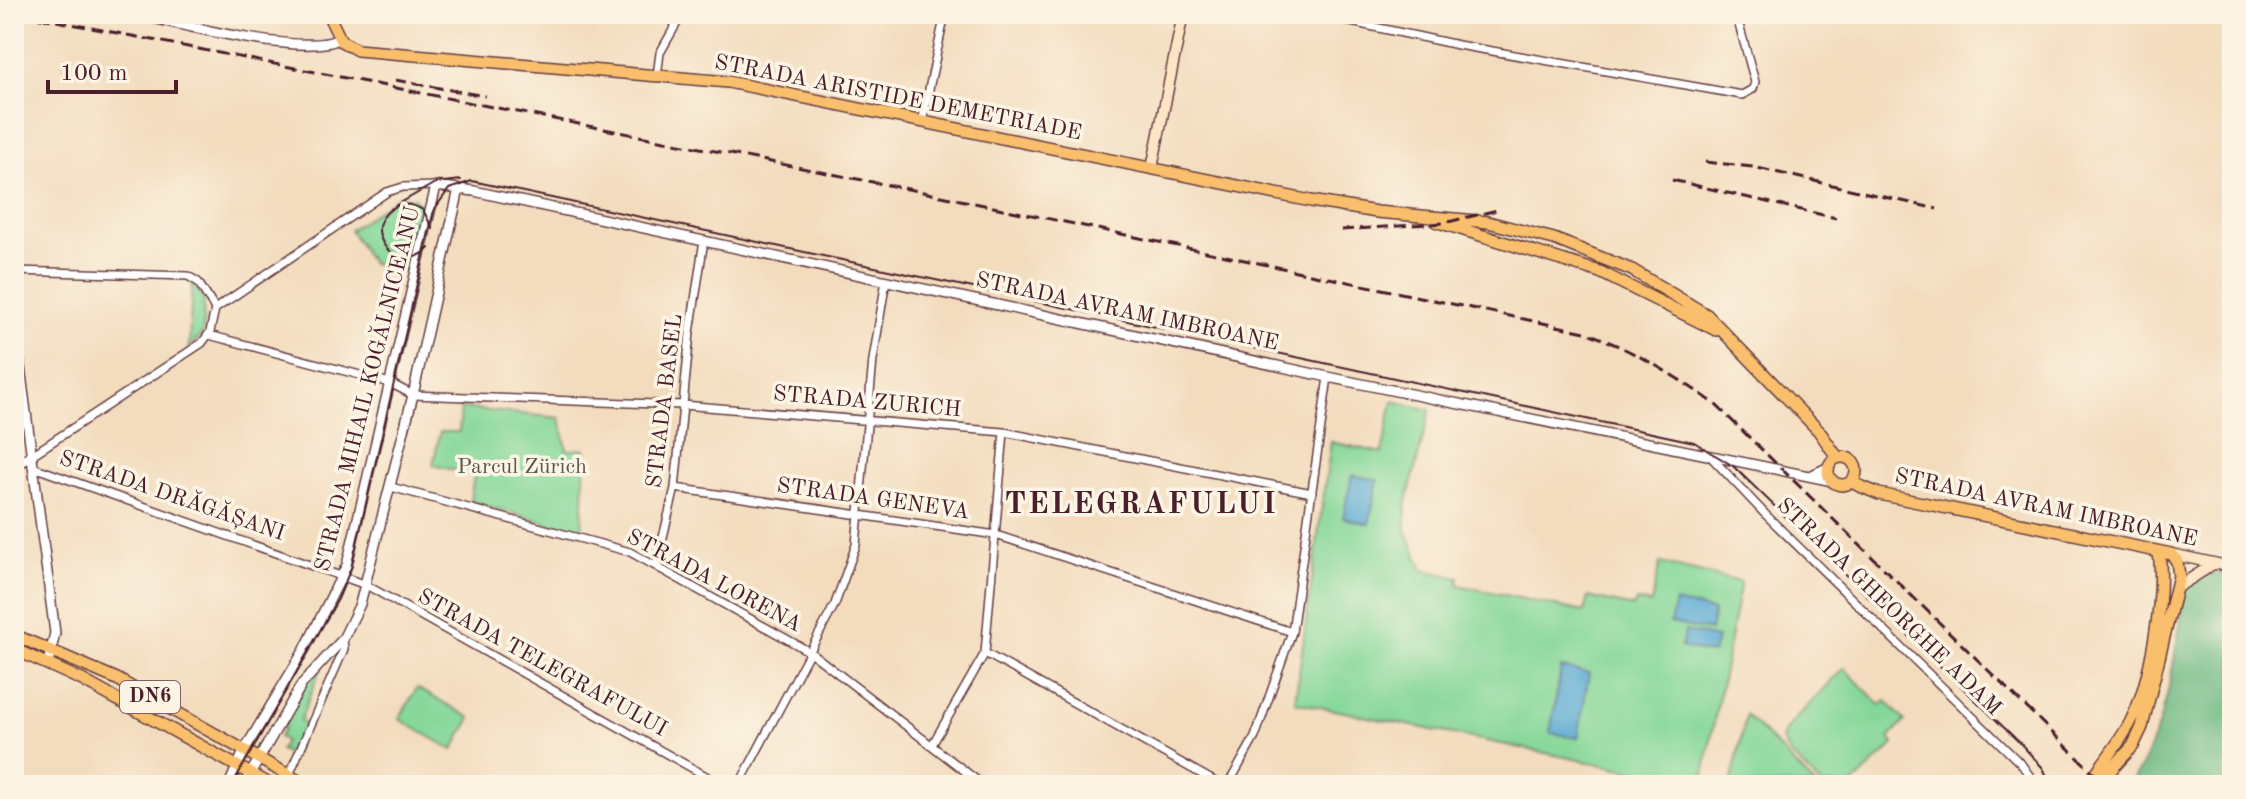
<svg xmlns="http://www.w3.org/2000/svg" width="2246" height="799" font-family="'Old Standard TT',serif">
  <rect width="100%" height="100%" fill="#fcf5e5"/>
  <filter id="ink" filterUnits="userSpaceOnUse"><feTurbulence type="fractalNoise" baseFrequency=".0125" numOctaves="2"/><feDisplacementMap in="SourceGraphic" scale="16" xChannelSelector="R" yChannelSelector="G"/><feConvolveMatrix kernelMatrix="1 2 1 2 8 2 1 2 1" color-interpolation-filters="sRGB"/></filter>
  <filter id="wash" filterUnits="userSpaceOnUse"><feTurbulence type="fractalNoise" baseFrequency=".006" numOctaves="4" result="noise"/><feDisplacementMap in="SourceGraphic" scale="32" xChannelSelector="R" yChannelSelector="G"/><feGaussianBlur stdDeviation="1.8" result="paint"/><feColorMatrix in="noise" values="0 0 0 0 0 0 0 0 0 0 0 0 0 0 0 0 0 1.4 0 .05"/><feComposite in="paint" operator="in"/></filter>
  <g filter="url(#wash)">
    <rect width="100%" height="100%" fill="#f3dcbd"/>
    <!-- green -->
    <path fill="#84d798" stroke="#677b62" stroke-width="2" d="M397,197H413L425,209L410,273L371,263L350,230Z
      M192,284L204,299L203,333L189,348Z
      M1393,401L1430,410L1406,505V530L1423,570L1459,578L1458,585L1584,612L1588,597L1634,607L1636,601L1651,604L1660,563L1741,582L1702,785L1295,702L1331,442L1382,453Z
      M461,408L560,418L567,450L585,449L582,533L470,501L474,475L433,465L440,432H459Z
      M322,665L300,721L306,724L293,756L280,750L285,741L279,737L285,727L282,724L305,683Z
      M1844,668L1880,705L1886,701L1905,721L1889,738L1894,744L1852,785H1821L1788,752L1782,739L1786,729Z
      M417,688L471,718L453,750L399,719Z
      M1746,715L1815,785H1731Z"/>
    <!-- forest -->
    <path fill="#6bb880" stroke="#5a6c56" stroke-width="2" d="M2221,573L2232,575V785H2130C2169,726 2175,653 2186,585L2196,576Z"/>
    <!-- water -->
    <path fill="#59aad4" stroke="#526480" stroke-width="2" d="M1352,475L1378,480L1369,524L1343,518Z
      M1675,602L1714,611L1710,631L1670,623Z
      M1685,631L1717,638L1713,654L1681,647Z
      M1561,668L1589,673L1578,738L1550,733Z"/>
  </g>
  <g filter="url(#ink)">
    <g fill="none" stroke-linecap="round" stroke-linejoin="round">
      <!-- minor casing -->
      <g stroke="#633b41" stroke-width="10">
        <path id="minor" d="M1314,14L1458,45L1742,95L1753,89L1755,82L1736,14
          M657,76L660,53L682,14
          M922,122L945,14
          M14,271L188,276L198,282L215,309L210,332L202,343L32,455
          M215,309L387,192L403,187L436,186
          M209,335L390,383L413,395L683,405L1004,432L1312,493
          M1712,458L1765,514L2022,765L2036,785
          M33,467L366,585L722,785
          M391,487L630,552L810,652L983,785
          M675,488L996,535L1292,632
          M656,566L675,488L690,333L704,240
          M985,653L1221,785
          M932,745L985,653L1004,432
          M289,775L344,649L343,639
          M739,785L835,604L856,545L873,360L886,280
          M1228,785L1255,737L1292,632L1328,377"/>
      </g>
      <!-- tertiary casing -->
      <g stroke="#633b41" stroke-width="12">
        <path id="tertiary" d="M137,14C179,24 304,57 339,39
          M14,321L55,633L48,663
          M14,467L32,455
          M1810,476L1827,468
          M229,785L245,749L305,649L347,565L436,186L474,191L1328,377L1833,481
          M244,785L302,684L343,639L360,604L413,395L459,189"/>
      </g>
      <!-- secondary casing -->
      <g stroke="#633b41" stroke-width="13">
        <path id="secondary" d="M1152,168L1183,14
          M2171,554L2232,567
          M2176,588L2214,564"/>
      </g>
      <!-- primary casing -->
      <g stroke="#633b41" stroke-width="14">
        <path id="primary" d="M328,14L341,41L357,50L728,82L1311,201L1377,212L1488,222L1554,239L1632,270L1707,315L1819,431L1837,457
          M1435,221L1600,272L1716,330
          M1828 471a14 14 0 1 1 28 0a14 14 0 1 1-28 0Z
          M1853,483L1879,494L2171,554L2177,561L2179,576L2142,727L2133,746L2097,785
          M14,635L117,679L306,785
          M14,649L82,680L271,785
          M2087,785C2102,765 2118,745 2130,723C2151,683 2165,596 2159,552"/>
      </g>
      <!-- minor -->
      <use href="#minor" stroke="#fff" stroke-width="7"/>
      <!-- tertiary -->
      <use href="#tertiary" stroke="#fff" stroke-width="9"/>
      <!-- secondary -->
      <use href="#secondary" stroke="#fde5c5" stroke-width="10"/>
      <!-- primary -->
      <use href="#primary" stroke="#f9bf6d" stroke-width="11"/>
      <!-- tram -->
      <path stroke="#4a1f2b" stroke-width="2" d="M395,206L435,183L461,180
        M429,248C409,270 377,253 379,225C387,205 405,199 423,210L433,229
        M232,785L338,599L351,568L434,210L449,189L472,181L1694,442L1733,466L2021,744L2043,768L2051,785"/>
      <!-- rail -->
      <path stroke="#4a1f2b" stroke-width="3" stroke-dasharray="12 6" stroke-linecap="butt" d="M21,14L913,190L1585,332C1633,350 1673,374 1715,404L2106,785
        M395,80L485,96
        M1705,162L1753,167L1937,209
        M1672,180L1836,218
        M1341,230L1444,223L1497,210"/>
    </g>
  </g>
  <g text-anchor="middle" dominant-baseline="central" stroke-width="7" stroke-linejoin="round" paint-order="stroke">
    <!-- shield labels -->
    <rect fill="#fcf5e5" stroke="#7f5f63" stroke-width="2" x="120" y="681" width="60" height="32" rx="6"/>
    <g font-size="20" font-weight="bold" fill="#4a1f2b">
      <text x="150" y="697">DN6</text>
    </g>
    <!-- street labels -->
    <g font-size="22" fill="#4a1f2b" stroke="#fcf5e5">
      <text transform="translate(898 98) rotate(11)">STRADA ARISTIDE DEMETRIADE</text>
      <text transform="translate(1127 312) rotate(12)">STRADA AVRAM IMBROANE</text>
      <text transform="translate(368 389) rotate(-76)">STRADA MIHAIL KOGĂLNICEANU</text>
      <text transform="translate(665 401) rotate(-83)">STRADA BASEL</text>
      <text transform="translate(867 402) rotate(5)">STRADA ZURICH</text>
      <text transform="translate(172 496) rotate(19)">STRADA DRĂGĂȘANI</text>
      <text transform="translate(873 499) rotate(8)">STRADA GENEVA</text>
      <text transform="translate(2046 508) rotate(12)">STRADA AVRAM IMBROANE</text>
      <text transform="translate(714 581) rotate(28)">STRADA LORENA</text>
      <text transform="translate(1889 607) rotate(44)">STRADA GHEORGHE ADAM</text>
      <text transform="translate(542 663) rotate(29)">STRADA TELEGRAFULUI</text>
    </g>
    <!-- park labels -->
    <g font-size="22" fill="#5b564c" stroke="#fcf5e5">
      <text x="522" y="467">Parcul Zürich</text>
    </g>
    <!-- district labels -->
    <g font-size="30" font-weight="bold" letter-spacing="2" fill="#4a1f2b" stroke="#fcf5e5">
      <text x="1141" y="505">TELEGRAFULUI</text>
    </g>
  </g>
  <!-- margin -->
  <rect width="2246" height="799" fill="none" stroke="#fcf5e5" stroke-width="48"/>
  <!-- scale -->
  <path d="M48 80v12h128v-12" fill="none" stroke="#4a1f2b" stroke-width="4"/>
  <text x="60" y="80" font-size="24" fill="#4a1f2b" stroke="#fcf5e5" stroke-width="6" paint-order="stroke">100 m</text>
</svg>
